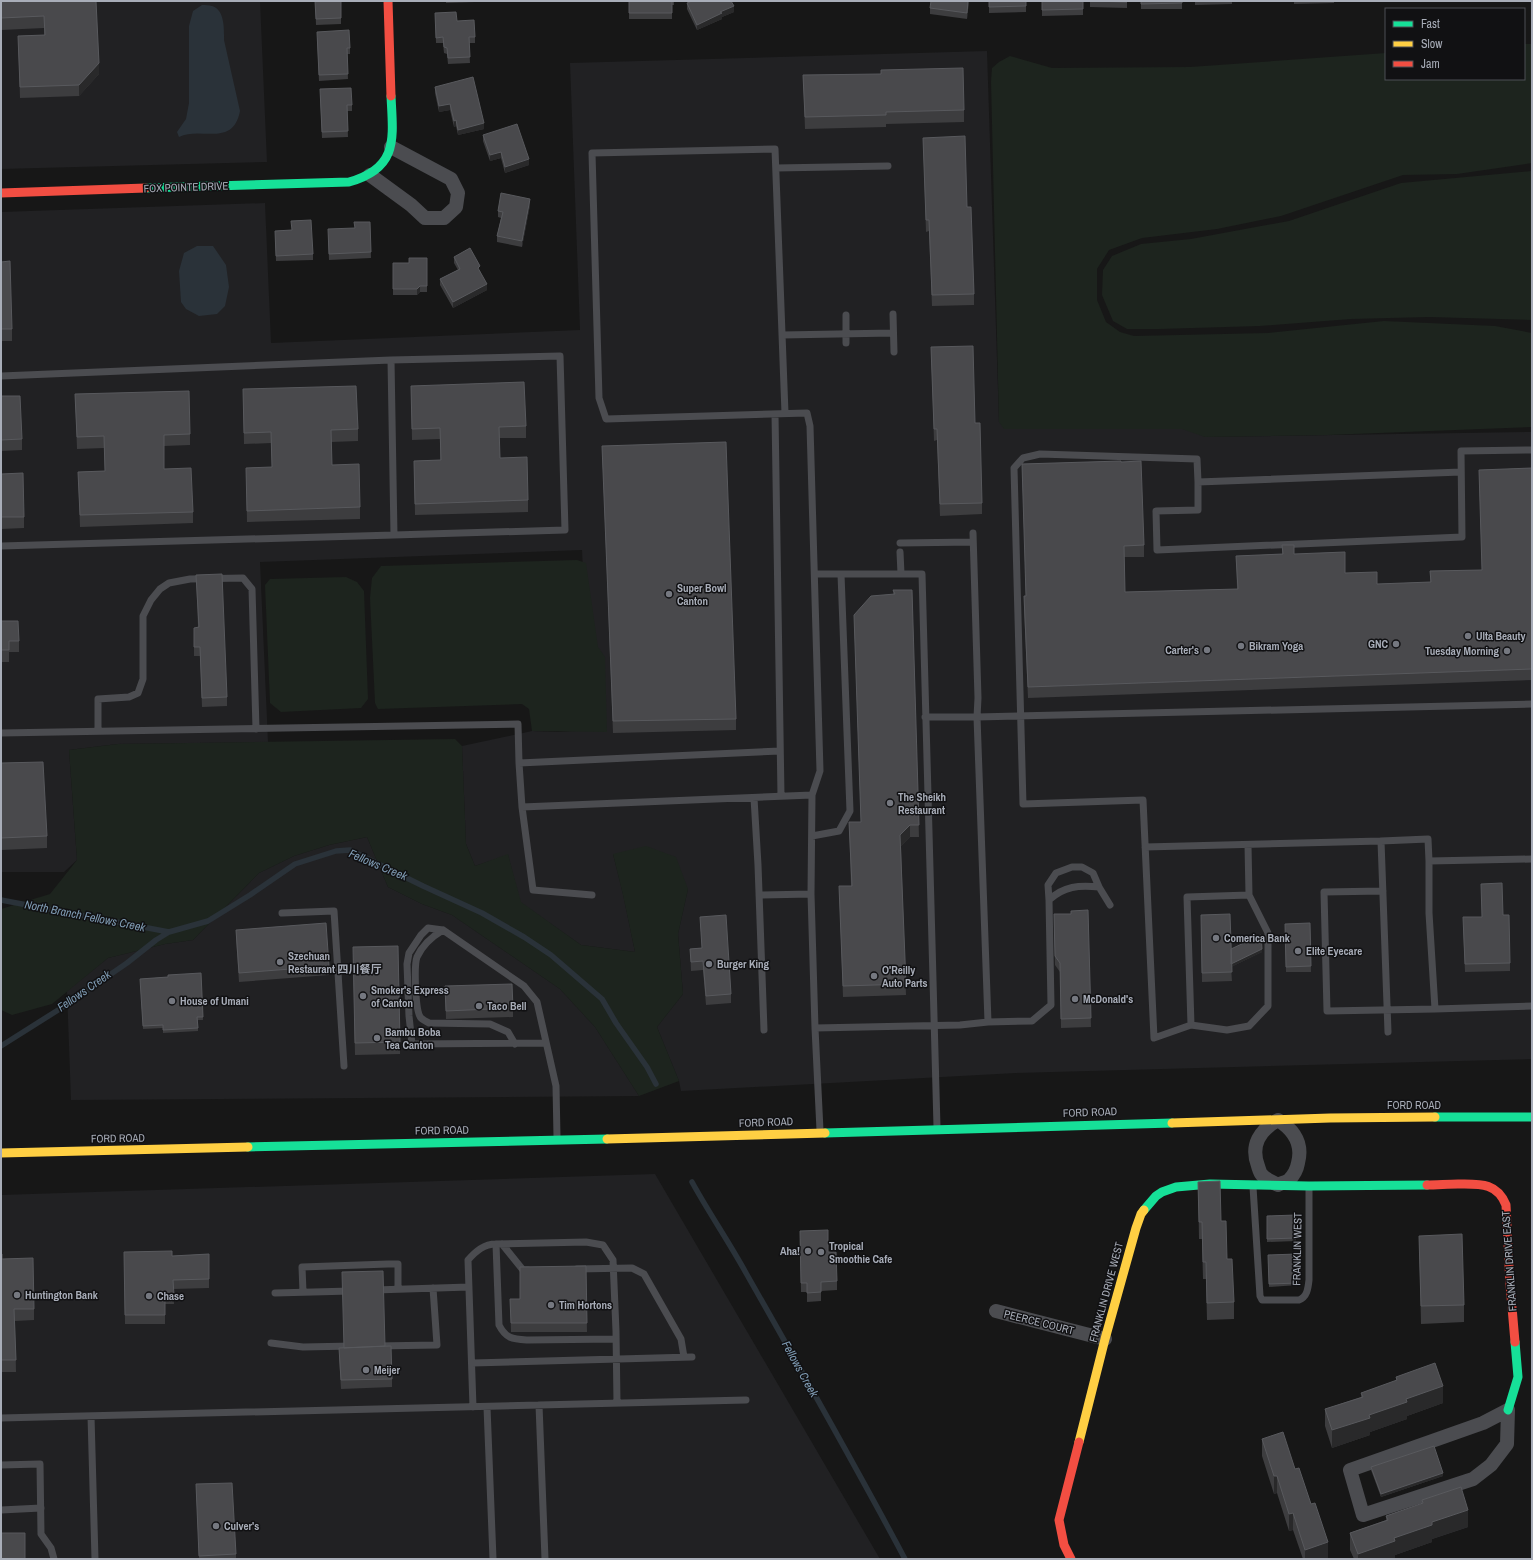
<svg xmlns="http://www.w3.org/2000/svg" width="1533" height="1560" font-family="'Archivo Narrow','Noto Sans SC',sans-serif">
  <rect width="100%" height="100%" fill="#171717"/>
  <!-- built -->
  <path fill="#212123" d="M1,1H260L267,162L1,169Z
    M987,51L999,422L1176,421L1205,437L1532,432V1059L1016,1073L681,1091L679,1081L657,1027L683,994L678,934L688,889L613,854L623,894L635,952L581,945L520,902L508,855L475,866L466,844L462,746L532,731L559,732L590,730L582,550L260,562L268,742L118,744L69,750L77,860L64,872H1V212L265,203L271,343L580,330L570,63Z
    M367,837L388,887L422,904L452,915L560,989L595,1027L639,1096L71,1100L67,991L108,958L165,944L193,940L259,873L294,856L329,845Z
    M655,1174L880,1559H1V1195Z"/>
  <!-- green -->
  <path fill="#1d241e" d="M1524,44H1532V163L1457,174L1403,175L1281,216L1217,229L1142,238L1109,250L1097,269V300L1106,322L1120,332L1134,336L1268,333L1384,321L1495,326L1532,333V427L1328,435L1205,437L1182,429H1004L999,422L991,81L992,68L999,62L1010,56L1052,68L1190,67L1386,53V79H1524Z
    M1532,171V320L1429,317L1351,319L1260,326L1159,329H1127L1113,321L1102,295L1103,270L1112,256L1141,244L1191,239L1289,221L1401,183Z
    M577,560L586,563L598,647L605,657L607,732L532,731L529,709L522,704L378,709L375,703L370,598L372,578L381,566Z
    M346,577L357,582L364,591L368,699L361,708L281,712L270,703L265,585L270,579Z
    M455,739L462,746L466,844L475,866L508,854L521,902L581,945L635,952L623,895L613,854L646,846L676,857L688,889L678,934L683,994L657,1027L679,1081L639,1096L595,1027L560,989L452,915L422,904L388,887L367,837L329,845L294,856L259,873L193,940L165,944L108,958L52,1004L12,1015L1,1010V909L50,894L77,860L69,750L118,744Z"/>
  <!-- water -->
  <path fill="#2a3239" d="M202,5C205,5 209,5 212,6C225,10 224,29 224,40L240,111C233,148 200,126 179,137L177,132L186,119L189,103V26L193,11Z
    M197,246H213L226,265L229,287L225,306L217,314L199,316L186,309L181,302L179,271L184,253Z"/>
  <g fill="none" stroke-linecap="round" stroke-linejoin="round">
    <!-- stream -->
    <path stroke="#2a3239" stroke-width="5.5" d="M1,900L169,932
      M1,1046L66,1005L127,963L156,940L169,932L208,921L250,895L295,864L336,851L350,850L423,886L482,913L524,937L551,955L602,999L616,1023L647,1067L656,1084
      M692,1182C709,1213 729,1242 746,1273C800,1368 854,1463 905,1559"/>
    <!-- lane -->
    <path stroke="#4b4c50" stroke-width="7" d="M776,168L888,166
      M893,314L894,352
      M846,315V343
      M782,335L893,333
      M391,360L560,356L565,530L394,535
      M1,376L391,360L394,535L1,546
      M785,413L775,149L592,153L599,398L606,419L807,413L810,426L820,771L812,795L811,894L815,1028L820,1130
      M775,414L781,796
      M1461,472L1198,482V510L1156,511L1157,550L1462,537L1461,451L1532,450
      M1198,482L1197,459L1040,454L1023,458L1014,468L1023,804L1143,800L1154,1038L1191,1025L1227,1030L1249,1026L1268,1006V933L1249,895L1248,845
      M973,533L978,698L977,717L1532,704
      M900,543L973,542
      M900,552L901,574
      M815,574H922L937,1127
      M925,717H977L988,1022
      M98,731V699L129,697L138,693L143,679V616L151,600L160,589L169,583L190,579L243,578L252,589L256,729
      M1,733L518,724L519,763L522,807L812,795
      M519,763L780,751
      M754,798L758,865L764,1030
      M522,807L533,890L592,895
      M812,836L839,831L850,811L841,574
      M1381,841L1388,1032
      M1145,847L1381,841L1428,839L1429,861L1532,859
      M1429,861V913L1435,1009L1532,1006
      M1383,891L1324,892L1327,1011L1435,1009
      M759,895L811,894
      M1049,900L1048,885L1056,873L1072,867H1082L1093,873L1099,887
      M282,913L334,911L344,1066
      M443,930C433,936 422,946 417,957C414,965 415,1012 421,1018C423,1020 427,1022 429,1023L490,1024L508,1032L515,1044
      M1191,1025L1187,897L1249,895
      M815,1028L960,1025L988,1022L1032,1021L1051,1005L1049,900C1064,886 1079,885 1099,887L1110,905
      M546,1043L412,1044L409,1016L407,964L409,953L421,935L428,928L443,930L524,986L537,1002L556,1086L557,1137
      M1253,1187L1260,1296L1262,1300H1299C1307,1297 1308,1289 1309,1280V1188
      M496,1244L499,1325C506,1339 513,1339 528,1340L616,1339
      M502,1244L523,1270H528
      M577,1269L632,1268L644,1274L681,1339L684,1357
      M375,1290L469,1287
      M303,1292L302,1267L388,1264H398V1289
      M275,1293L351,1291
      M271,1343L303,1347L353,1346
      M377,1346L437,1345L433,1288
      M472,1363L692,1357
      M539,1405L545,1559
      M473,1407L468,1260C476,1251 484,1244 496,1244L586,1242L603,1245L613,1260L616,1331L617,1403
      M487,1407L493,1559
      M91,1416L95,1559
      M1,1418L746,1400
      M1,1465L40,1464L41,1534L51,1548L54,1559
      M1,1510L41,1508"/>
    <!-- street -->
    <path stroke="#4b4c50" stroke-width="14" d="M370,175L411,205L425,218H444L456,207L458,193L451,179L391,147
      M1278,1120C1294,1130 1303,1144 1298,1163C1297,1169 1294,1175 1289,1180C1287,1182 1281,1183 1278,1185C1273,1182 1265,1179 1262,1175C1260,1173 1259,1169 1258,1166C1250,1145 1260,1130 1278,1120Z
      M996,1311L1105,1339
      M1508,1410L1507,1444L1491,1465L1473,1479L1363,1515L1350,1470L1483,1423Z"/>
    <!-- fast -->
    <path stroke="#16e098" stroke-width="9" d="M146,188L349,182C399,168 393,138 391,96
      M1435,1117H1532
      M825,1133L1172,1123
      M248,1147L607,1139
      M1144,1210L1156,1196L1162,1192L1176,1187L1210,1184L1309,1186L1427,1185
      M1508,1410L1518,1377L1515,1342"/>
    <!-- slow -->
    <path stroke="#ffcf43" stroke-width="9" d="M1172,1123L1330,1118L1435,1117
      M607,1139L825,1133
      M1,1153L248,1147
      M1079,1442L1105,1339L1136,1228L1141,1214L1144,1210"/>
    <!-- jam -->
    <path stroke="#f24e42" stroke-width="9" d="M388,1L391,96
      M1,193L146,188
      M1427,1185C1437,1185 1448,1184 1458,1184C1479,1184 1497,1182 1506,1205L1510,1284L1515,1342
      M1071,1559L1064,1545L1059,1520L1079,1442"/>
  </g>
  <!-- wall -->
  <path fill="#3d3d3f" d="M1,1H96L99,74L79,96L20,98L18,36L44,35V28L1,30Z
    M315,1H341V24L316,25Z
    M446,1H475V2L446,3Z
    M629,1H674V5H672V19H629Z
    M969,1L967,19L930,14V8Z
    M989,1H1026V12L989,13Z
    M1042,1H1083V15L1042,16Z
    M1090,1H1127V8L1090,7Z
    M1141,1H1182V9H1141Z
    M1195,1H1232V4L1195,5Z
    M1294,1H1334V3L1294,4Z
    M687,3L734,12L722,17V19L697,30L687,9Z
    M435,13L457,21L475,37V43H469L470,63L448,64L447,54L444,53L443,43H436Z
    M317,38L350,48V54H347L348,79L319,81Z
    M803,75L964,110V122L886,124V127L805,129Z
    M435,87L484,129L458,135L456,126L454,127L450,110L439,112L435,93Z
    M320,95L352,105V111H347L348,137L322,138Z
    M483,135L529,165L505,173L501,158L490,161L483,141Z
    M923,138L967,207L974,294V305L932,306L929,231L926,232Z
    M530,205L522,247L497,242V236L501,218L498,217V211Z
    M370,222L371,258L329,260L328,235L354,228Z
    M292,230L313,254V260L276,261L275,231Z
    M454,257L480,271L487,290L453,308L440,285V279L458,270L454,263Z
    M427,258V292H420L417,295H393V263H409Z
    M1,262L12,329V341H1Z
    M931,347L975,423L982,503V514L940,516L937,440L934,441Z
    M411,386L526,426V438H499L500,458L528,500V512L415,515L414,461L440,460V439L412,440Z
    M243,389L358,429V441L331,442L332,465L360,507V519L247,522L246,468L272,467L271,443L244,444Z
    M75,394L190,434V445L164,446V469L193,512V523L80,527L78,472L105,471L104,448L77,449Z
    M1,396L22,439V450L1,451Z
    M602,446L736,719V730L613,733Z
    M1121,462L1144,545V557H1124L1125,592L1237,589L1236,556L1282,554V545L1294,554L1345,573L1377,584L1430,582V571L1482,570L1479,470L1532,468V680L1028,698L1024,608V596H1026L1022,464Z
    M1,474L24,517V528L1,529Z
    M196,575L227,697V706L202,707L200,656H194V628L198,627Z
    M893,590H912L919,837H910L901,846L906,995L843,997L839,886H851L849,822H861L854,615L893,595Z
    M1,621L19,641V652H9V662H1Z
    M1,763L47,836V848L1,850Z
    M1088,910L1091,1027L1061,1028L1060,972L1055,965L1054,914H1071Z
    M1503,915L1510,963V971L1465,972L1463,926Z
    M700,917L731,994V1003L706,1005L703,970L691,971L690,949L702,948Z
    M1310,923L1311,972H1286L1285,924Z
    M1201,924L1231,950L1262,952L1231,967L1232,981L1202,982Z
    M236,930L329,966V975L239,982L236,938Z
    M353,958L400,1042V1054L355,1055Z
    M201,973L203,1020H198V1031L163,1033V1028L143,1029L140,979L168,977Z
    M445,986L513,1008V1017L446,1019Z
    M1198,1182L1221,1221L1234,1302V1319L1207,1320L1206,1279H1203L1202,1239H1199Z
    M1296,1215V1241L1267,1242V1216Z
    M1419,1236L1464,1305V1322L1421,1324Z
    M800,1239L828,1252L837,1281V1290L821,1291V1301L807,1302V1292H801Z
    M124,1252L172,1256L209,1254V1288L173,1289L174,1304H165V1324H125Z
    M1,1254L2,1259L34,1309V1320L15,1321L16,1372H1Z
    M1297,1254L1298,1285L1269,1287L1268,1255Z
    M586,1266L587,1332H511L510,1299H520Z
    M385,1346L392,1379V1387L341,1389L339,1356Z
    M1396,1377L1443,1403L1407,1416V1419L1370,1432V1435L1332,1448L1325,1426V1409L1361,1397V1393L1396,1381Z
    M1262,1439L1295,1469L1328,1559H1303L1293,1530L1289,1531L1277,1493L1274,1494L1262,1456Z
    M1371,1467L1443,1476L1381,1497L1371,1470Z
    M196,1484L236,1554V1559H199Z
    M1422,1500L1468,1527L1432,1539V1542L1395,1555V1558L1393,1559H1354L1350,1550V1533L1386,1520V1516L1422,1504Z"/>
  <!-- shaded-wall -->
  <path fill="#29292a" d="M968,1H969L967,19V13Z
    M734,6V12L722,17V19L697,30V25L720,12Z
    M99,63V74L79,96V85Z
    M450,104V110L439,112V106Z
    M456,120V126L454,127V121Z
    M484,123V129L458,135V130Z
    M501,152V158L490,161V155Z
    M529,159V165L505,173V167Z
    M530,199V205L522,247V241Z
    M487,284V290L453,308V302Z
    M420,286V292L417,295V289Z
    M910,825V837L900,847V835Z
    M1262,949V952L1231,967V964Z
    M1443,1386V1403L1407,1416V1419L1370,1432V1435L1332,1448V1430L1406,1399Z
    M1443,1473V1476L1381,1497V1494Z
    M1274,1476H1277V1493L1274,1494Z
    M1468,1510V1527L1432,1539V1542L1395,1555V1558L1393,1559H1358V1554L1432,1522Z
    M1293,1513V1530L1289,1531V1514Z
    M1328,1542V1559H1305V1550Z"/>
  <!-- building -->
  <path fill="#49494c" stroke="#58595d" d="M1,1H96L99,63L79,85L20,87L18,36L45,35L44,16L1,18Z
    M315,1H341V18L316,19Z
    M629,1H672V13H629Z
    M692,1H731L734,6L720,12L722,13L697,25L687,3Z
    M931,1H968L967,13L930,8Z
    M989,1H1026V6L989,7Z
    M1042,1H1083V9L1042,10Z
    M1090,1H1127V2Z
    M1141,1H1182V3L1141,4Z
    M456,12L457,21L474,20L475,37H469L470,57L448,58L447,48L444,47L443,37L436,38L435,13Z
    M349,30L350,48H347L348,74L319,75L317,32Z
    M963,68L964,110L886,112V115L805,117L803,75L881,74V70Z
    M473,77L484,123L458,130L456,120L454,121L450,104L439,106L435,87Z
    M351,88L352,105H347L348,131L322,132L320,89Z
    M517,124L529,159L505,167L501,152L490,155L483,135Z
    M965,136L967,207H971L974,294L932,295L929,220H926L923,138Z
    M501,193L530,199L522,241L497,236L503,212L498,211Z
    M311,220L313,254L276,256L275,231L292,230L291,221Z
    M354,222H370L371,252L329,254L328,229L355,228Z
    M470,248L480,266L478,268L487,284L453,302L440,279L460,269L454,257Z
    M409,258H427V286H420L417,289H393V263H409Z
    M10,261L12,329H1V262Z
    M973,346L975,423H980L982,503L940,504L937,429H934L931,347Z
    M524,382L526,426L499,427L500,458L527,457L528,500L415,504L414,461L441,460L440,428L412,429L411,386Z
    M356,386L358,429L331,430L332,465L359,464L360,507L247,511L246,468L272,467L271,432L244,433L243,389Z
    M189,391L190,434L164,435V469L191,468L193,512L80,515L78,472L105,471L104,436L77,437L75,394Z
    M1,396H20L22,439L1,440Z
    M726,442L736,719L613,721L602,446Z
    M1121,461V462L1141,461L1144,545L1124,546L1125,592L1238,589L1236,556L1283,554L1282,545H1294V554L1345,552V573L1377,572V584L1431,582L1430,571L1482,570L1479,470L1532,468V669L1028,687L1024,596H1026L1022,464Z
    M23,473L24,517H1V474Z
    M222,574L227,697L202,698L200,647H194V628L199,627L196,575Z
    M893,590H912L919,825H910L900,835L906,984L843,986L839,886H852L849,822H861L854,615L871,596L895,594Z
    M1,621H18L19,641H9V650H1Z
    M43,762L47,836L1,838V763Z
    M1502,883L1503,915H1509L1510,963L1465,964L1463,917H1482L1481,884Z
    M1088,910L1091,1018L1061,1019L1060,963L1055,956L1054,914H1071V911Z
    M1230,914L1232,972L1202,973L1201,915Z
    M726,915L731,994L706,996L703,961L691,962L690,949L702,948L700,917Z
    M326,923L329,966L239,973L236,930Z
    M1310,923L1311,966L1286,967L1285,924Z
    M1261,935L1262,949L1231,964V949Z
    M398,946L400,1042L355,1043L353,947Z
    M201,973L203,1017H197L198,1028L163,1030V1025L143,1026L140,979L168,977V975Z
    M512,984L513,1008L446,1011L445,986Z
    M1220,1181L1221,1221H1226L1227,1259H1232L1234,1302L1207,1303L1206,1262H1203L1202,1222H1199L1198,1182Z
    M1296,1215V1238L1267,1239V1216Z
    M828,1230V1252H836L837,1281L821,1282V1292L807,1293V1283H801L800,1231Z
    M1462,1234L1464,1305L1421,1306L1419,1236Z
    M172,1251V1256L209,1254V1279L173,1280L174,1295H165V1315H125L124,1252Z
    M1,1254H2V1259L33,1258L34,1309H14L16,1360H1Z
    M1297,1254L1298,1283L1269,1284L1268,1255Z
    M586,1266L587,1323H511L510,1299H520V1267Z
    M383,1271L385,1346L344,1348L342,1272Z
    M391,1346L392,1379L341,1380L339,1348Z
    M1435,1363L1443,1386L1406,1399L1407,1402L1369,1415L1370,1418L1332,1430L1325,1409L1363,1397L1361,1393L1397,1380L1396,1377Z
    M1283,1432L1295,1469L1299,1468L1311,1504L1315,1503L1328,1542L1305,1550L1293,1513L1289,1514L1277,1476H1274L1262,1439Z
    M1434,1446L1443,1473L1381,1494L1371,1467Z
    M232,1483L236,1554L199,1556L196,1484Z
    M1461,1487L1468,1510L1432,1522V1525L1394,1538L1395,1541L1358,1554L1350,1533L1388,1520L1386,1516L1423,1503L1422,1500Z
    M1,1533H25V1559H1Z"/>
  <!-- markers -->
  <g fill="#757880" stroke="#111113" stroke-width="1.5">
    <circle cx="669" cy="594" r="4"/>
    <circle cx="1468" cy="636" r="4"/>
    <circle cx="1396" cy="644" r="4"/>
    <circle cx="1241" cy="646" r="4"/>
    <circle cx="1207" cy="650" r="4"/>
    <circle cx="1507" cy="651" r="4"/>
    <circle cx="890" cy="803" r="4"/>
    <circle cx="1216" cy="938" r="4"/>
    <circle cx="1298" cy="951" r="4"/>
    <circle cx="280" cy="962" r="4"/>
    <circle cx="709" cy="964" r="4"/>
    <circle cx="874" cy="976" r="4"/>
    <circle cx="363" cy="996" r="4"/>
    <circle cx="1075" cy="999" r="4"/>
    <circle cx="172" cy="1001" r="4"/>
    <circle cx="479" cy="1006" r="4"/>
    <circle cx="377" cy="1038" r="4"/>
    <circle cx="808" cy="1251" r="4"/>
    <circle cx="821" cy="1252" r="4"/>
    <circle cx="17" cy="1295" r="4"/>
    <circle cx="149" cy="1296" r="4"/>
    <circle cx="551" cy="1305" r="4"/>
    <circle cx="366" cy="1370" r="4"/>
    <circle cx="216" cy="1526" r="4"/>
  </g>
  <g text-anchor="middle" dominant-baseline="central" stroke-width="3" stroke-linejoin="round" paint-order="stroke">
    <!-- street labels -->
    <g font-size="11" fill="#a8adb8" stroke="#111113">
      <text transform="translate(186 187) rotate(-2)">FOX POINTE DRIVE</text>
      <text x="1414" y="1105">FORD ROAD</text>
      <text transform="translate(1090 1112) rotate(-2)">FORD ROAD</text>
      <text transform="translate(766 1122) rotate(-2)">FORD ROAD</text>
      <text transform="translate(442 1130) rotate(-1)">FORD ROAD</text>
      <text transform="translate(118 1138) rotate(-1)">FORD ROAD</text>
      <text transform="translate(1297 1249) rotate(-89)">FRANKLIN WEST</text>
      <text transform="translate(1509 1261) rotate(-94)">FRANKLIN DRIVE EAST</text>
      <text transform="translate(1106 1292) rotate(-75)">FRANKLIN DRIVE WEST</text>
      <text transform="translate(1039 1322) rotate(14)">PEERCE COURT</text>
    </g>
    <!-- poi labels -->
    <g font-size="11" font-weight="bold" fill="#a8adb8" stroke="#111113" text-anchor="start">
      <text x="677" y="588">Super Bowl<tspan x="677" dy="13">Canton</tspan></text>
      <text x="1476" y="636">Ulta Beauty</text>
      <text x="1388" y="644" text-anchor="end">GNC</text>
      <text x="1249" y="646">Bikram Yoga</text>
      <text x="1199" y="650" text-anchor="end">Carter's</text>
      <text x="1499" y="651" text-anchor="end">Tuesday Morning</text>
      <text x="898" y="797">The Sheikh<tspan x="898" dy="13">Restaurant</tspan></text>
      <text x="1224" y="938">Comerica Bank</text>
      <text x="1306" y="951">Elite Eyecare</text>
      <text x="288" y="956">Szechuan<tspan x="288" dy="13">Restaurant 四川餐厅</tspan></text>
      <text x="717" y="964">Burger King</text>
      <text x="882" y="970">O'Reilly<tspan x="882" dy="13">Auto Parts</tspan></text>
      <text x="371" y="990">Smoker's Express<tspan x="371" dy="13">of Canton</tspan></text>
      <text x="1083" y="999">McDonald's</text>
      <text x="180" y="1001">House of Umani</text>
      <text x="487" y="1006">Taco Bell</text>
      <text x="385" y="1032">Bambu Boba<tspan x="385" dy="13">Tea Canton</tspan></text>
      <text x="829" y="1246">Tropical<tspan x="829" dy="13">Smoothie Cafe</tspan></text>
      <text x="800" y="1251" text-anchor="end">Aha!</text>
      <text x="25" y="1295">Huntington Bank</text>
      <text x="157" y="1296">Chase</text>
      <text x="559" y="1305">Tim Hortons</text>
      <text x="374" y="1370">Meijer</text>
      <text x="224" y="1526">Culver's</text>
    </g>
    <!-- water labels -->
    <g font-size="12" font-style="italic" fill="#7f9bb3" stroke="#111113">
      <text transform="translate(378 865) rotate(23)">Fellows Creek</text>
      <text transform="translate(85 916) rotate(11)">North Branch Fellows Creek</text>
      <text transform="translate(84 991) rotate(-35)">Fellows Creek</text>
      <text transform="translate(800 1369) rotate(61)">Fellows Creek</text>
    </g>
  </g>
  <!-- border -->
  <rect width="1533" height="1560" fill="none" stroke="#a8adb8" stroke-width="4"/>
  <!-- legend -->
  <rect x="1385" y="8" width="140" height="72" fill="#111113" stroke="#4d4f55"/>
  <rect x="1393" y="21" width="20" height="6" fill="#16e098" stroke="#4d4f55"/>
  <text x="1421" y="28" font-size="12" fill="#a8adb8">Fast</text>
  <rect x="1393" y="41" width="20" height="6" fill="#ffcf43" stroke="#4d4f55"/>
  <text x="1421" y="48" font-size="12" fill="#a8adb8">Slow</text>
  <rect x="1393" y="61" width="20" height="6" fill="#f24e42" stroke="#4d4f55"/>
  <text x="1421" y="68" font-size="12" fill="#a8adb8">Jam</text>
</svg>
